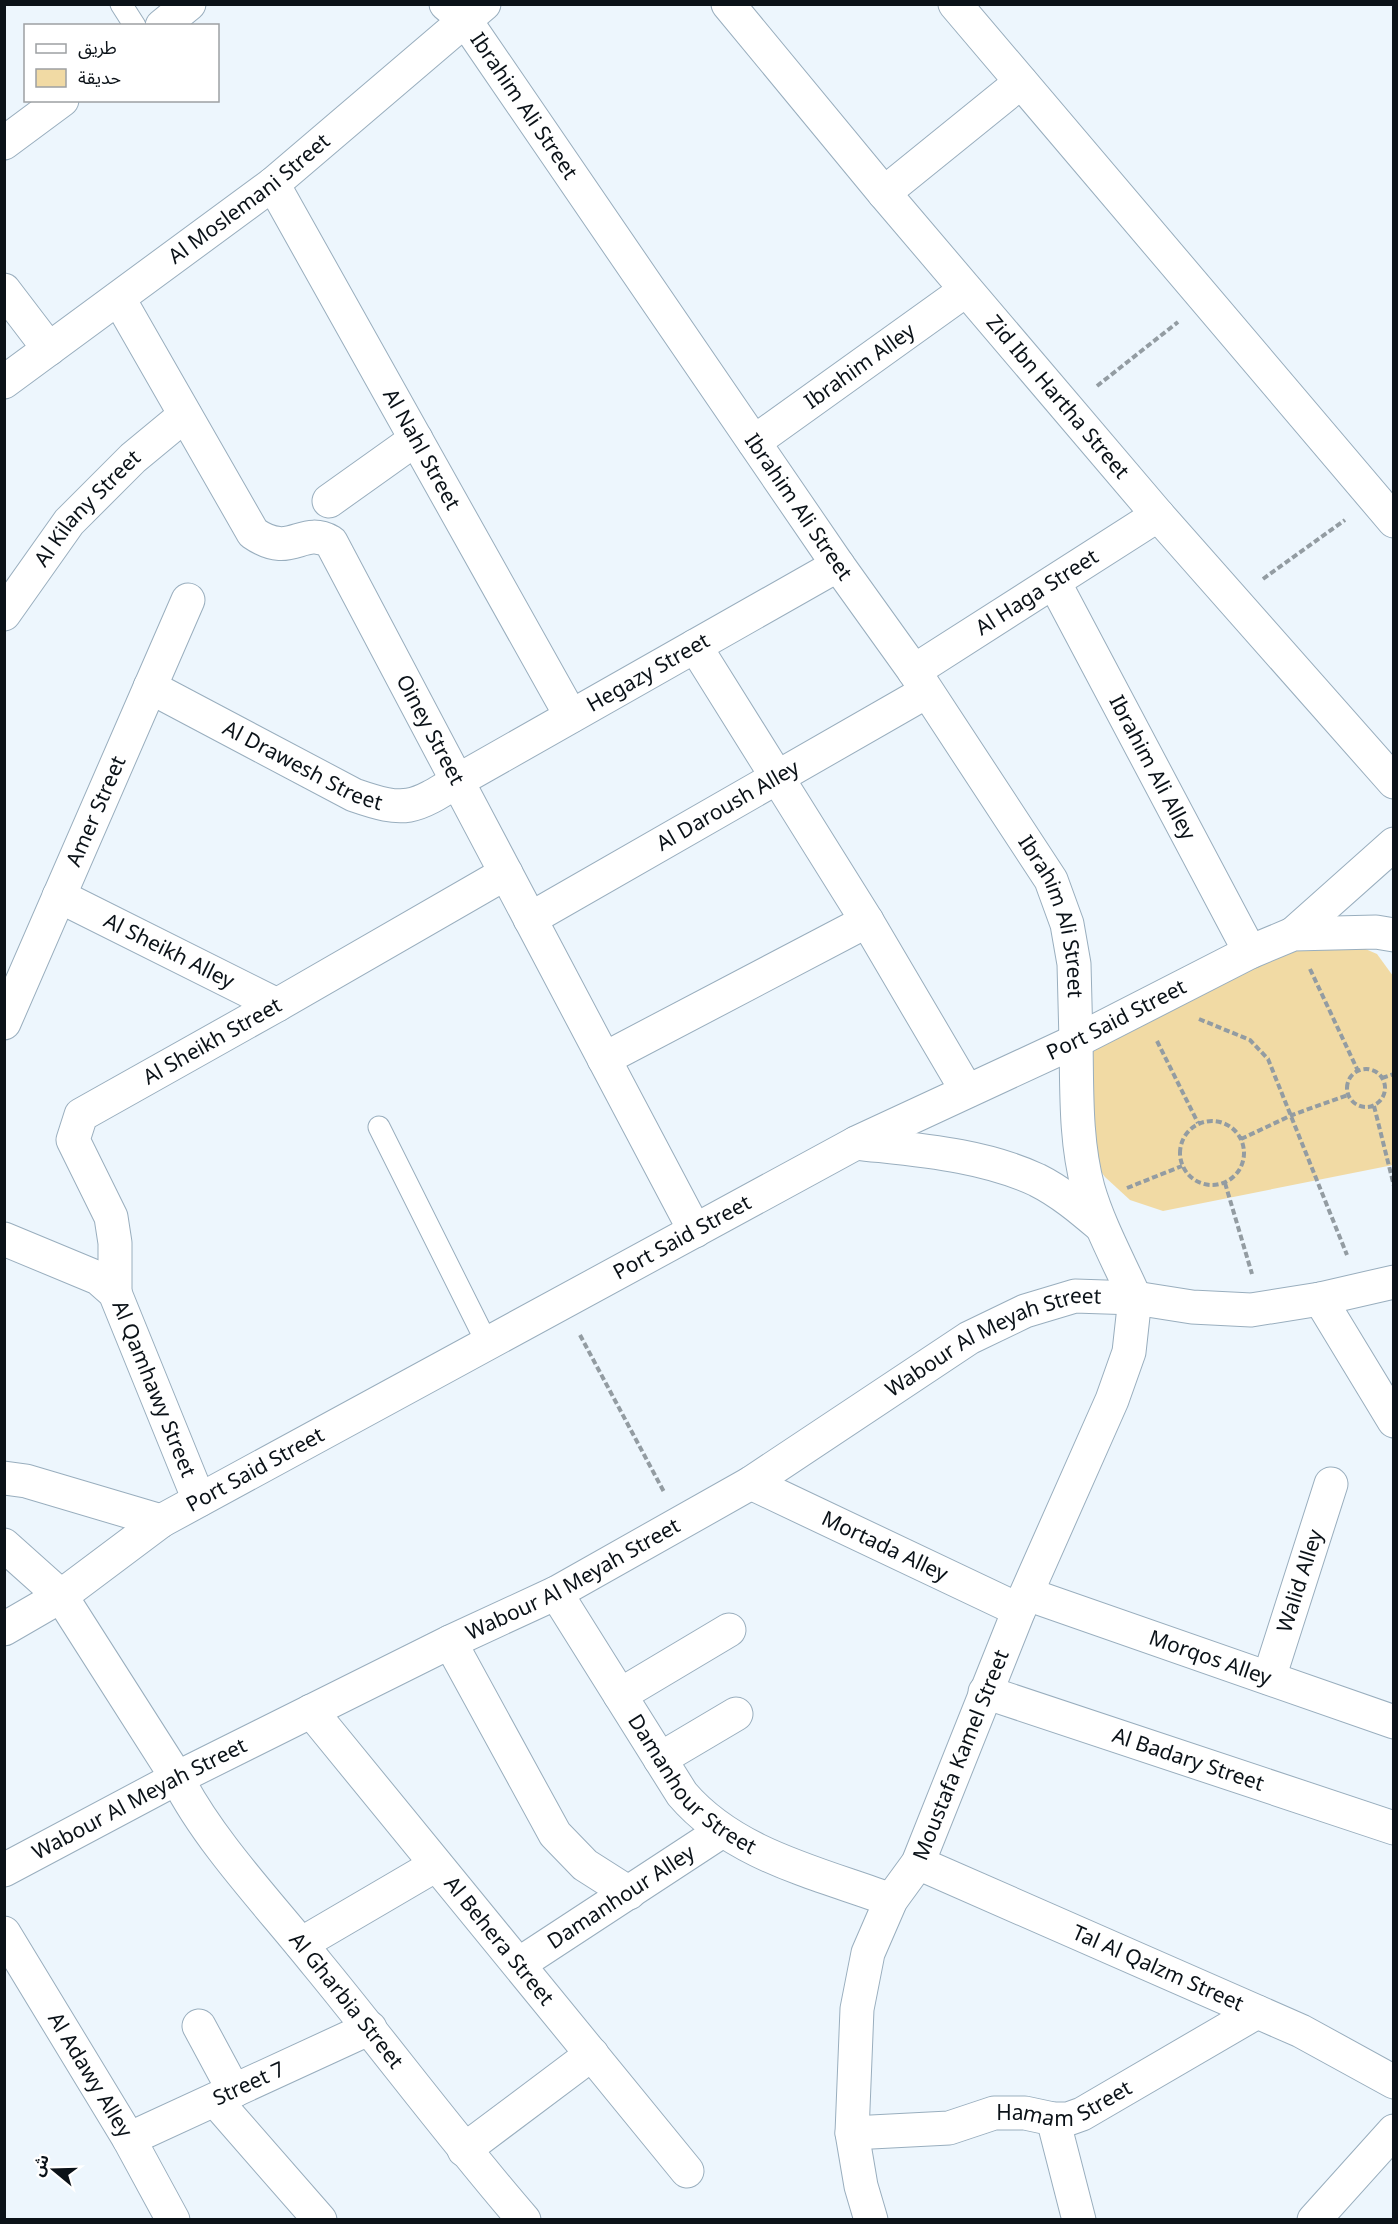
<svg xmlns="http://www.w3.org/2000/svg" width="1398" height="2224" font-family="Georgia,'Noto Sans Arabic',serif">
  <rect width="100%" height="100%" fill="#edf6fd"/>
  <!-- green -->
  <path fill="#f1daa4" d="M1347,941L1377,954L1393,976V1165L1163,1211L1130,1200L1105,1177L1083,1148L1087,1055L1277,947Z"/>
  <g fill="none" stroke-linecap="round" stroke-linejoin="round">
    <!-- service casing -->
    <g stroke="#99aebe" stroke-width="23">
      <path id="service" d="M121,4L135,26
        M379,1127L487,1343"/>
    </g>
    <!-- minor casing -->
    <g stroke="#99aebe" stroke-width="35">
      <g id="minor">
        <path id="s1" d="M446,4L465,20L838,565L914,671L1051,880L1067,924L1074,964L1076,1041"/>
        <path d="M162,26L189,4"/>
        <path d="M4,143L62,100"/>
        <path id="s2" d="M273,184L571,716"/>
        <path d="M4,290L49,349"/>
        <path id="s3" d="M119,299L253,533C292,560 301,525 331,542L695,1231"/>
        <path id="s4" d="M4,382L273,184L484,4"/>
        <path id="s5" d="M754,442L966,290"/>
        <path d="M329,501L416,439"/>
        <path id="s6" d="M1054,582L1250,952"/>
        <path id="s7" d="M4,614L69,522L133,458L185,415"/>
        <path d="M695,646L867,921L967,1091"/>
        <path id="s8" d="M914,671L1158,515"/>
        <path id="s9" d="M150,687L354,795C406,813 413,809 459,780L838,565"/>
        <path id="s10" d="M59,896L277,1005"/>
        <path id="s11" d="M530,919L926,692"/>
        <path d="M1293,934L1394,844"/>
        <path id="s12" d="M4,1023L188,600"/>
        <path d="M604,1059L867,921"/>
        <path id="s13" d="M4,1239L98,1278L115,1293L199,1500"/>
        <path id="s14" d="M115,1293V1243L111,1217L73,1140L81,1115L277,1005L506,873"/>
        <path d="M1320,1299L1394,1421"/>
        <path id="s15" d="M751,1483L1019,1610"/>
        <path id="s16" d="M556,1593L682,1794C734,1855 818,1873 891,1900"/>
        <path id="s17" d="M1027,1594L1394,1722"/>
        <path d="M450,1642L555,1834L585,1865L629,1893"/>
        <path id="s18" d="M1269,1678L1331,1484"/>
        <path id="s19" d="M985,1692L1394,1828"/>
        <path d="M620,1695L729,1630"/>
        <path id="s20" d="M311,1711L687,2171"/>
        <path d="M660,1759L736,1714"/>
        <path id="s21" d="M177,1778C210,1843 271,1906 317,1964C387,2049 452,2137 524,2220"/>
        <path id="s22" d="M918,1863L1301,2031L1394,2082"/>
        <path id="s23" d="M4,1933L129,2139L173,2220"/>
        <path d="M301,1944L436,1865"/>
        <path id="s24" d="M519,1964L722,1831"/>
        <path d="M199,2026L234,2091"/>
        <path d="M215,2100L320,2220"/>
        <path d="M1053,2119L1079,2220"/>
        <path id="s25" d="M852,2133L949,2128L994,2113H1025L1053,2119H1068L1082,2114L1257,2012"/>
        <path id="s26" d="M129,2139L370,2028"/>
        <path d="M464,2150L592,2054"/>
      </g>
    </g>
    <!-- tertiary casing -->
    <g stroke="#99aebe" stroke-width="35">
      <g id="tertiary">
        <path id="s27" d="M728,4L884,193L1158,515L1394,782"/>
        <path d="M955,4L1394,521"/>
        <path d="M884,193L1021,82"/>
        <path d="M4,1478L26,1481L161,1521"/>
        <path d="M4,1545L61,1596"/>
        <path id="s28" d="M871,2220L861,2186L852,2133L857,2009L868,1953L891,1900L918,1863L1019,1610L1112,1400L1129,1352L1135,1298"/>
        <path d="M1314,2220L1394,2131"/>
      </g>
    </g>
    <!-- secondary casing -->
    <g stroke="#99aebe" stroke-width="35">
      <g id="secondary">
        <path d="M1076,1041C1077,1089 1075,1140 1088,1188C1099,1226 1119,1262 1135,1298"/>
        <path d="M856,1143C916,1150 981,1154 1037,1180C1061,1192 1081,1209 1101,1226"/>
        <path d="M61,1596L177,1778"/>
        <path id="s29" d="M4,1629L61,1596L161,1521L856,1143L1076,1041L1250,952L1293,934L1376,932L1394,935"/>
        <path id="s30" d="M4,1870L177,1778L450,1642L556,1593L751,1483L969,1338L1025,1311L1075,1296L1135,1298L1192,1307L1251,1310L1320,1299L1394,1282"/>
      </g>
    </g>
    <!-- path -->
    <path stroke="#939ca2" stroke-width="4" stroke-dasharray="6 3" stroke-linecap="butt" d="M1097,386L1178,322
      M1263,579L1345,520
      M1310,969L1358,1071
      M1199,1019L1250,1040L1268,1059L1347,1255
      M1157,1041L1198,1123
      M1347 1088a19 19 0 1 1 38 0a19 19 0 1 1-38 0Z
      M1382,1078L1394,1074
      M1374,1106L1394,1186
      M1180 1153a32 32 0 1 1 64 0a32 32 0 1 1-64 0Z
      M1241,1139L1292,1115L1348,1095
      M1225,1183L1252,1274
      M1127,1188L1182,1166
      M580,1335L664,1492"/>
    <!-- service -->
    <use href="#service" stroke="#fff" stroke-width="21"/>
    <!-- minor -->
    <use href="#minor" stroke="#fff" stroke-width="33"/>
    <!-- tertiary -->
    <use href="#tertiary" stroke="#fff" stroke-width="33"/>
    <!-- secondary -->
    <use href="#secondary" stroke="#fff" stroke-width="33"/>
  </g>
  <g text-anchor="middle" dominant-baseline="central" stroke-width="6" stroke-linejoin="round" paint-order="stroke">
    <!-- street labels -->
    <g font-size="21" fill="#0b1218" stroke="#fff">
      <text stroke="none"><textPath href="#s1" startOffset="129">Ibrahim Ali Street</textPath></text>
      <text stroke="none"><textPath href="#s4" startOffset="306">Al Moslemani Street</textPath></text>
      <text stroke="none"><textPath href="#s5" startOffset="130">Ibrahim Alley</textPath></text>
      <text stroke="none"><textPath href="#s27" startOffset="513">Zid Ibn Hartha Street</textPath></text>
      <text stroke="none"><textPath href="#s2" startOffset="304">Al Nahl Street</textPath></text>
      <text stroke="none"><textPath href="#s1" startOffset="615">Ibrahim Ali Street</textPath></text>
      <text stroke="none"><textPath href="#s7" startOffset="135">Al Kilany Street</textPath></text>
      <text stroke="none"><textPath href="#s8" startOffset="146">Al Haga Street</textPath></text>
      <text stroke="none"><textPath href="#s9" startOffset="561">Hegazy Street</textPath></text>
      <text stroke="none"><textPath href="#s3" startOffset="564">Oiney Street</textPath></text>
      <text stroke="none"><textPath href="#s9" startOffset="172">Al Drawesh Street</textPath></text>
      <text stroke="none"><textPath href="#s6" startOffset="210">Ibrahim Ali Alley</textPath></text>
      <text stroke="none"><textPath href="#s11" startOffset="228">Al Daroush Alley</textPath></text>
      <text stroke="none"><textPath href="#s12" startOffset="231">Amer Street</textPath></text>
      <text stroke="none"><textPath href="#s1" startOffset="1101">Ibrahim Ali Street</textPath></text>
      <text stroke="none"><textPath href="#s10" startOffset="123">Al Sheikh Alley</textPath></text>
      <text stroke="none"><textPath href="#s29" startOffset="1270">Port Said Street</textPath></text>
      <text stroke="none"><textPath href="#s14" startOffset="339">Al Sheikh Street</textPath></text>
      <text stroke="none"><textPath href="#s29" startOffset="784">Port Said Street</textPath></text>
      <text stroke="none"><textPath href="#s30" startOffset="1125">Wabour Al Meyah Street</textPath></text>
      <text stroke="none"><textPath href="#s13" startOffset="228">Al Qamhawy Street</textPath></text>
      <text stroke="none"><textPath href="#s29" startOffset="298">Port Said Street</textPath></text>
      <text stroke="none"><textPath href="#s15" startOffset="148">Mortada Alley</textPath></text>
      <text stroke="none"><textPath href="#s30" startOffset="639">Wabour Al Meyah Street</textPath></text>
      <text stroke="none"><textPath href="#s18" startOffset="102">Walid Alley</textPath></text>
      <text stroke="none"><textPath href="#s17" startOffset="194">Morqos Alley</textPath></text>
      <text stroke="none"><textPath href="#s28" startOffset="490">Moustafa Kamel Street</textPath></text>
      <text stroke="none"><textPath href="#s19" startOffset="214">Al Badary Street</textPath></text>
      <text stroke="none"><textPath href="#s16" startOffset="237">Damanhour Street</textPath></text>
      <text stroke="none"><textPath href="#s30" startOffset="153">Wabour Al Meyah Street</textPath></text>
      <text stroke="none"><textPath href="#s24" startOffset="122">Damanhour Alley</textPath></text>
      <text stroke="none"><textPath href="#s20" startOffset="297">Al Behera Street</textPath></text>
      <text stroke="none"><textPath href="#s22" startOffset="262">Tal Al Qalzm Street</textPath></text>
      <text stroke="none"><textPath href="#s21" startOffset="280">Al Gharbia Street</textPath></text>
      <text stroke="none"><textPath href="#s23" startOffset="166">Al Adawy Alley</textPath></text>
      <text stroke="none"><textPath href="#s26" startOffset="132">Street 7</textPath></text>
      <text stroke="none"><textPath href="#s25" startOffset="218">Hamam Street</textPath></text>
    </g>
  </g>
  <!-- border -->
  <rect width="1398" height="2224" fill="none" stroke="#0b1218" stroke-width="12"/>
  <!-- legend -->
  <rect x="24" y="24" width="195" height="78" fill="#ffffff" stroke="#9da0a3" stroke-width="1.5"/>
  <rect x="36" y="44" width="30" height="9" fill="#ffffff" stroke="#9da0a3" stroke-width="1.5"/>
  <text x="78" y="54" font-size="18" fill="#0b1218">طريق</text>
  <rect x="36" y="69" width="30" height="18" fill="#f1daa4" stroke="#9da0a3" stroke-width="1.5"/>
  <text x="78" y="84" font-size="18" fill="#0b1218">حديقة</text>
  <!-- north arrow -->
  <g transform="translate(54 2170) rotate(289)" stroke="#ffffff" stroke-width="4.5" paint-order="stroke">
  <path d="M0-4.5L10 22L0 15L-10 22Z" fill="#0b1218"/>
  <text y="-9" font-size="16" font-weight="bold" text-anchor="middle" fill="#0b1218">ش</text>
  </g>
</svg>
